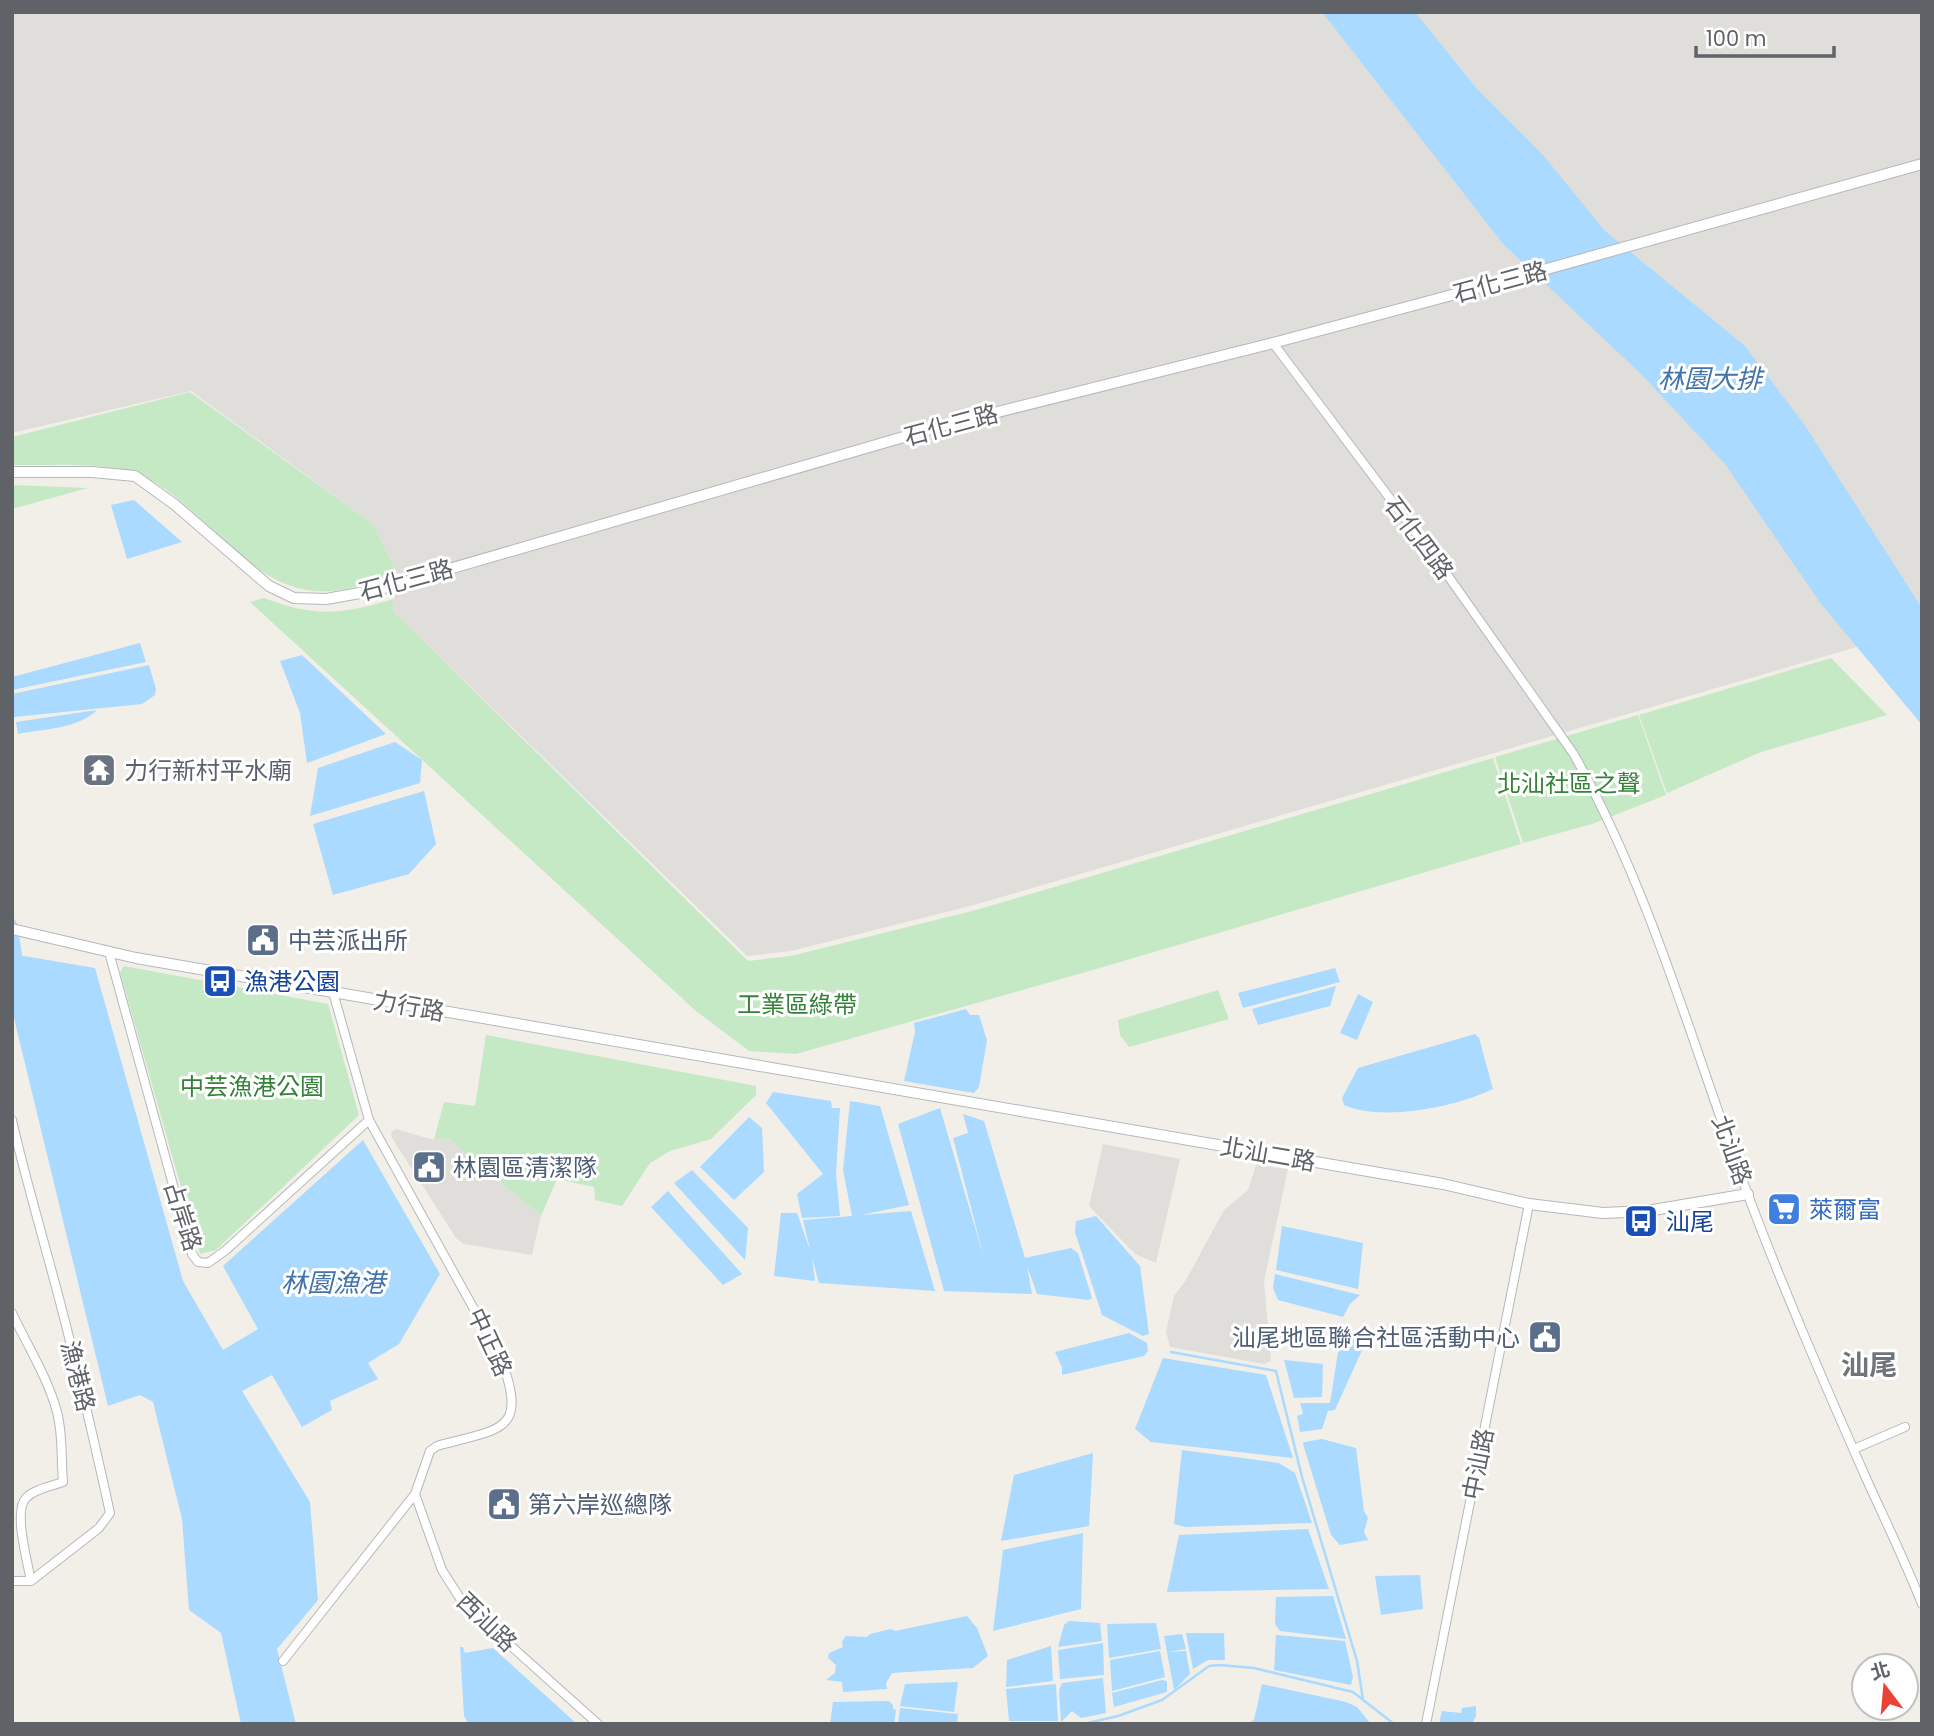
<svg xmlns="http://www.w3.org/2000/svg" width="1934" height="1736" font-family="Poppins,'Noto Sans TC',sans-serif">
  <rect width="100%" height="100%" fill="#f1efe8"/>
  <!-- industrial -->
  <path fill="#e0deda" d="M12,12H1922V628L974,905L791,951L747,956L393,611L397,573L373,524L191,391L12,433Z
    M396,1129L434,1140L449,1139L541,1216L532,1255L464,1244L456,1238L392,1138L391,1132Z
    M1103,1144L1180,1159L1156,1263L1135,1254L1089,1206Z
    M1256,1165L1288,1169L1264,1281L1271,1361L1264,1364L1170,1347L1166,1332L1174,1296L1186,1280L1224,1210L1248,1190Z"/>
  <!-- green -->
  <path fill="#c5e8c5" d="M190,392L373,524L397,573C380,578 363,586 346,589C281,602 243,557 200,518C182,502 166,487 144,477C104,460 55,466 12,465V437Z
    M12,485L88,488L12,509Z
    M264,598C316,618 343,614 394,599L393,611L748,961L791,956L976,910L1493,758L1521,844L1086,972L796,1054L749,1051L696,1011L250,602Z
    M1831,658L1887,715L1761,752L1667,793L1639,715Z
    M1638,715L1666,795L1592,824L1523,843L1495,757Z
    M124,966L328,1004L359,1115L216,1250L200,1254L120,972Z
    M1218,990L1229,1019L1129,1047L1120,1035L1118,1020Z
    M486,1035L756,1086V1095L711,1139L670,1151L650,1163L622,1206L595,1200L594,1187L557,1179L541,1216L449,1139L434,1140L444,1102L475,1106Z"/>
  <!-- water -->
  <path fill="#aadaff" d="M1322,12H1415L1477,89L1543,155L1605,231L1745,346L1804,424L1922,608V725L1821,604L1725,464L1642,375L1504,245Z
    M134,500L182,542L127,559L111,505Z
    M140,643L146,662L12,690V677Z
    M302,655L386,734L307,763L300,713L280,661Z
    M149,665L156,689L155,695L142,704L14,717L12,694Z
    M97,710C78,729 43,729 18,734L16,722Z
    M395,742L422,760L420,783L310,816L318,768Z
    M424,791L436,844L409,874L333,895L313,824Z
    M12,954L95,968L183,1281L223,1350L258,1329L223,1266L363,1140L440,1274L399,1344L368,1363L378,1379L330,1401L332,1410L302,1427L272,1375L242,1391L310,1502L318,1600L277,1649L296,1724H241L221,1633L189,1610L182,1519L153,1402L140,1395L108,1406L12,1010Z
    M1335,968L1340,982L1243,1008L1238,993Z
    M1336,986L1330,1006L1258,1025L1252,1009Z
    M1358,994L1373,1002L1357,1040L1340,1033Z
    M966,1009L970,1015H979L987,1040L979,1087L974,1093L904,1081L915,1032L914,1023Z
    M1475,1034L1479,1038L1493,1089C1455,1107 1383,1122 1344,1105L1342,1098L1358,1068Z
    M773,1092L831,1101L832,1108H840L836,1174L840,1216L802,1218L797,1194L823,1174L766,1103Z
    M850,1101L880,1106L909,1205L861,1215L911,1211L935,1291L819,1283L812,1258L815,1281L774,1276L781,1213H797L810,1250L803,1220L852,1216L843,1170Z
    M940,1108L984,1258L953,1138L968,1133L963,1114L984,1121L1025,1258L1071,1248L1078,1253L1092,1298L1089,1300L1037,1294L1027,1266L1032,1294L944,1291L898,1124Z
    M749,1117L762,1128L764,1172L734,1200L700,1167Z
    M692,1170L748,1228L745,1260L674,1183Z
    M668,1191L742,1274L723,1285L651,1207Z
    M1096,1216L1140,1266L1149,1334L1143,1336L1102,1315L1075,1232L1076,1221Z
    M1282,1226L1363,1243L1358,1289L1276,1270Z
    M1275,1274L1360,1295L1350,1304L1343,1317L1278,1300L1273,1288Z
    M1342,1327L1367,1339L1335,1410L1328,1411L1322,1429L1300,1432L1297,1416L1303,1414L1300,1403H1330Z
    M1129,1333L1147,1343L1148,1351L1144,1356L1062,1375V1367L1055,1352Z
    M1163,1358L1266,1375L1293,1458L1151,1442L1135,1429Z
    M1284,1360L1323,1364L1322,1397L1294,1398Z
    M1322,1439L1356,1448L1364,1511L1368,1518L1364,1532L1368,1540L1340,1545L1331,1535L1303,1444L1304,1442Z
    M1182,1450L1279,1463L1295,1473L1312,1523L1185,1527L1174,1524Z
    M1093,1453L1089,1526L1001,1541L1014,1475Z
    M1308,1529L1329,1589L1167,1592L1179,1535Z
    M1083,1533L1081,1609L993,1631L1003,1550Z
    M1420,1575L1423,1609L1381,1615L1375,1576Z
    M1333,1596L1346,1639L1280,1631L1275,1624L1276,1597Z
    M967,1616L977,1628L988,1656L973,1668L892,1673L886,1683L887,1689L843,1692L842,1682L826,1680L835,1673L836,1665L828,1658L829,1653L843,1647L842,1641L846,1636L867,1637L870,1634L891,1629L895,1631Z
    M1069,1621L1100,1623L1102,1641L1058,1647L1064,1625Z
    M1156,1623L1161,1649L1109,1658L1107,1624Z
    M1186,1633H1224L1225,1660H1208L1193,1669Z
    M1182,1634L1186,1649L1168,1652L1186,1651L1190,1674L1174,1690L1164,1636Z
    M1276,1635L1345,1641L1353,1677L1351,1685L1274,1670Z
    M1103,1643L1104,1675L1060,1679L1058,1650Z
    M1051,1646L1053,1681L1006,1687L1007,1660Z
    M460,1647H463L465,1653L493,1648L577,1724L468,1723L464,1716Z
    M1160,1651L1165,1677L1112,1691L1110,1660Z
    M1103,1678L1106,1713L1081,1718L1072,1711L1061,1722L1059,1690L1062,1683Z
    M1162,1680L1167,1681V1692L1114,1707L1112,1693Z
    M958,1682L954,1712L900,1706L905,1684Z
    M1056,1684L1058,1721H1009L1006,1689Z
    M1262,1684L1346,1702L1357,1707L1371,1724H1246L1254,1720Z
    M889,1701L893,1705V1709L896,1710L894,1724H830L833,1702Z
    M1476,1706V1716L1472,1724H1439L1442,1711L1461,1713L1462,1708Z
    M900,1708L958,1714L957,1724H898Z"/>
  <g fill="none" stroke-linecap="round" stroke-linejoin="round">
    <!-- stream -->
    <path stroke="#aadaff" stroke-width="2.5" d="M1171,1352L1276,1371L1302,1477L1357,1661L1363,1700
      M1083,1724L1118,1716L1162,1700L1209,1666L1219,1665L1254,1668L1353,1692L1394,1724"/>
    <!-- canal -->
    <path stroke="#aadaff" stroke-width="10" d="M12,924L17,954"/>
    <!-- minor casing -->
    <g stroke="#b5b8bc" stroke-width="10">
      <path id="minor" d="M1273,343L1446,573L1573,753C1650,888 1694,1050 1748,1195C1784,1291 1825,1385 1866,1478C1885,1520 1905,1561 1922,1604
        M109,952L192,1254L198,1262L208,1263L226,1250L369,1120
        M12,1120C22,1165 35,1209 47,1254C71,1340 91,1426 110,1513L99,1528L31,1581H12
        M12,1313C27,1345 48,1378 57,1412C63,1434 61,1460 63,1482C52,1486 34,1489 26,1498C13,1511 28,1564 31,1581
        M1854,1449L1905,1427
        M415,1494L442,1570L463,1603L598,1724
        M283,1661L415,1494L430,1451L437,1446C502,1428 529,1433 500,1356L369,1120L333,992
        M1426,1724L1529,1204"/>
    </g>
    <!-- tertiary casing -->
    <g stroke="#b5b8bc" stroke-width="12">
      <path id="tertiary" d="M12,472H92L135,476L174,504L269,586L294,598L326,599L377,590L938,427L1273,343L1504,281L1922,164
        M12,929L136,958L1443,1184L1529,1204L1603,1213L1647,1211L1748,1194"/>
    </g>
    <!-- minor -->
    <use href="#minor" stroke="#fff" stroke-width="8"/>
    <!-- tertiary -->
    <use href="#tertiary" stroke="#fff" stroke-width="10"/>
  </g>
  <!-- icons -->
  <defs>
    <g id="temple-square" transform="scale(1.75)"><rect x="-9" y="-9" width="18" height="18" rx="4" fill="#6b7280" stroke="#fff"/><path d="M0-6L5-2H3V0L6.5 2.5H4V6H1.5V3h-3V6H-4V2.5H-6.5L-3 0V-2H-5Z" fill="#fff"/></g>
    <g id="civic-square" transform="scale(1.75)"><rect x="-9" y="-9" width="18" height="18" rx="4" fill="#5c6f8a" stroke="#fff"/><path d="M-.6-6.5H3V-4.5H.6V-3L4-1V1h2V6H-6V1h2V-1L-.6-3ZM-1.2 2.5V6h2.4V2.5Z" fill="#fff"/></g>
    <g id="bus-square" transform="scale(1.75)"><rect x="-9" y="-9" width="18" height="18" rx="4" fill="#1a4fb4" stroke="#fff"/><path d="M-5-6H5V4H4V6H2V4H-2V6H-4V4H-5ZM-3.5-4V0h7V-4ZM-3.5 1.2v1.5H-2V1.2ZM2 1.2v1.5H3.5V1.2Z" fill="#fff"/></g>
    <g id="supermarket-square" transform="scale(1.75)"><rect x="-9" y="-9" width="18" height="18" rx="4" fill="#3f7fe0" stroke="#fff"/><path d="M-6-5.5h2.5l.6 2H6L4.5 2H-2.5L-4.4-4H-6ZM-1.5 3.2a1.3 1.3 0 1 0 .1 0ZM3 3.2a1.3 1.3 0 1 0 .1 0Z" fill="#fff"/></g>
  </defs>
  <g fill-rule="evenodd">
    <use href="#temple-square" x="99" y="770"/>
    <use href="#civic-square" x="263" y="940"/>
    <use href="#bus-square" x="220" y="981"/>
    <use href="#civic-square" x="429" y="1167"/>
    <use href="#supermarket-square" x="1784" y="1209"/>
    <use href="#bus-square" x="1641" y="1221"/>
    <use href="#civic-square" x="1545" y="1337"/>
    <use href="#civic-square" x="504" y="1504"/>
  </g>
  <g text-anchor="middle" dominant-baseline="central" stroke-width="6" stroke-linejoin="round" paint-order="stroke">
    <!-- street labels -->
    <g font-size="24" fill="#5f6368" stroke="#fff">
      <text transform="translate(1500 282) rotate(-15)">石化三路</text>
      <text transform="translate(951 425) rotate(-15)">石化三路</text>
      <text transform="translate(1419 538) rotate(53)">石化四路</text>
      <text transform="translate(406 580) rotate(-15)">石化三路</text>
      <text transform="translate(409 1006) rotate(10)">力行路</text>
      <text transform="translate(1732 1150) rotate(70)">北汕路</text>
      <text transform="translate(1268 1154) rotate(10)">北汕二路</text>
      <text transform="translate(183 1216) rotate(72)">占岸路</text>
      <text transform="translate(490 1342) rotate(65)">中正路</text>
      <text transform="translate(78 1376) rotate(76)">漁港路</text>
      <text transform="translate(1478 1464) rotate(-79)">中汕路</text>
      <text transform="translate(487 1622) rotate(44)">西汕路</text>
    </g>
    <!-- worship labels -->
    <g font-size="24" fill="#5b616d" stroke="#fff" text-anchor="start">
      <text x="124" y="770">力行新村平水廟</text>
    </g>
    <!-- park labels -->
    <g font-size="24" fill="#348238" stroke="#fff">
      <text x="1569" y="783">北汕社區之聲</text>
      <text x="797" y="1004">工業區綠帶</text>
      <text x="252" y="1086">中芸漁港公園</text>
    </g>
    <!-- service labels -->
    <g font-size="24" fill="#4e5e75" stroke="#fff" text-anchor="start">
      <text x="288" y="940">中芸派出所</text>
      <text x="453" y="1167">林園區清潔隊</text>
      <text x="1520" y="1337" text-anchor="end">汕尾地區聯合社區活動中心</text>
      <text x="528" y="1504">第六岸巡總隊</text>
    </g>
    <!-- transit labels -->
    <g font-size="24" fill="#164399" stroke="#fff" text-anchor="start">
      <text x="244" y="981">漁港公園</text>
      <text x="1666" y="1221">汕尾</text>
    </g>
    <!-- shop labels -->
    <g font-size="24" fill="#366cbe" stroke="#fff" text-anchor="start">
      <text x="1809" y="1209">萊爾富</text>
    </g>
    <!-- water labels -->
    <g font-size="26" font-style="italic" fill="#4174aa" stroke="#fff">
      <text x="1710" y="379">林園大排</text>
      <text x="333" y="1283">林園漁港</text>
    </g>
    <!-- quarter labels -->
    <g font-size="28" font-weight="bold" fill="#70757a" stroke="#fff">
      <text x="1869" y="1365">汕尾</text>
    </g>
  </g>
  <!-- border -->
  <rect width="1934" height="1736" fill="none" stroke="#5f6368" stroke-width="28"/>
  <!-- north arrow -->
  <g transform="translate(1885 1687) rotate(344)"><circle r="33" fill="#ffffff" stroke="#bfc1c3" stroke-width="2"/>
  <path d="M0-5L12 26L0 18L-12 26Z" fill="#ea4335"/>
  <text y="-10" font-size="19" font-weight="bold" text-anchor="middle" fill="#5f6368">北</text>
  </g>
  <!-- scale -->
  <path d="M1696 46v10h138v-10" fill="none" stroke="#5f6368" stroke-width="3.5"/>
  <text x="1706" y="46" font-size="21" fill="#5f6368" stroke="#ffffff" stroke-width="5" paint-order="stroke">100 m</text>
</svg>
